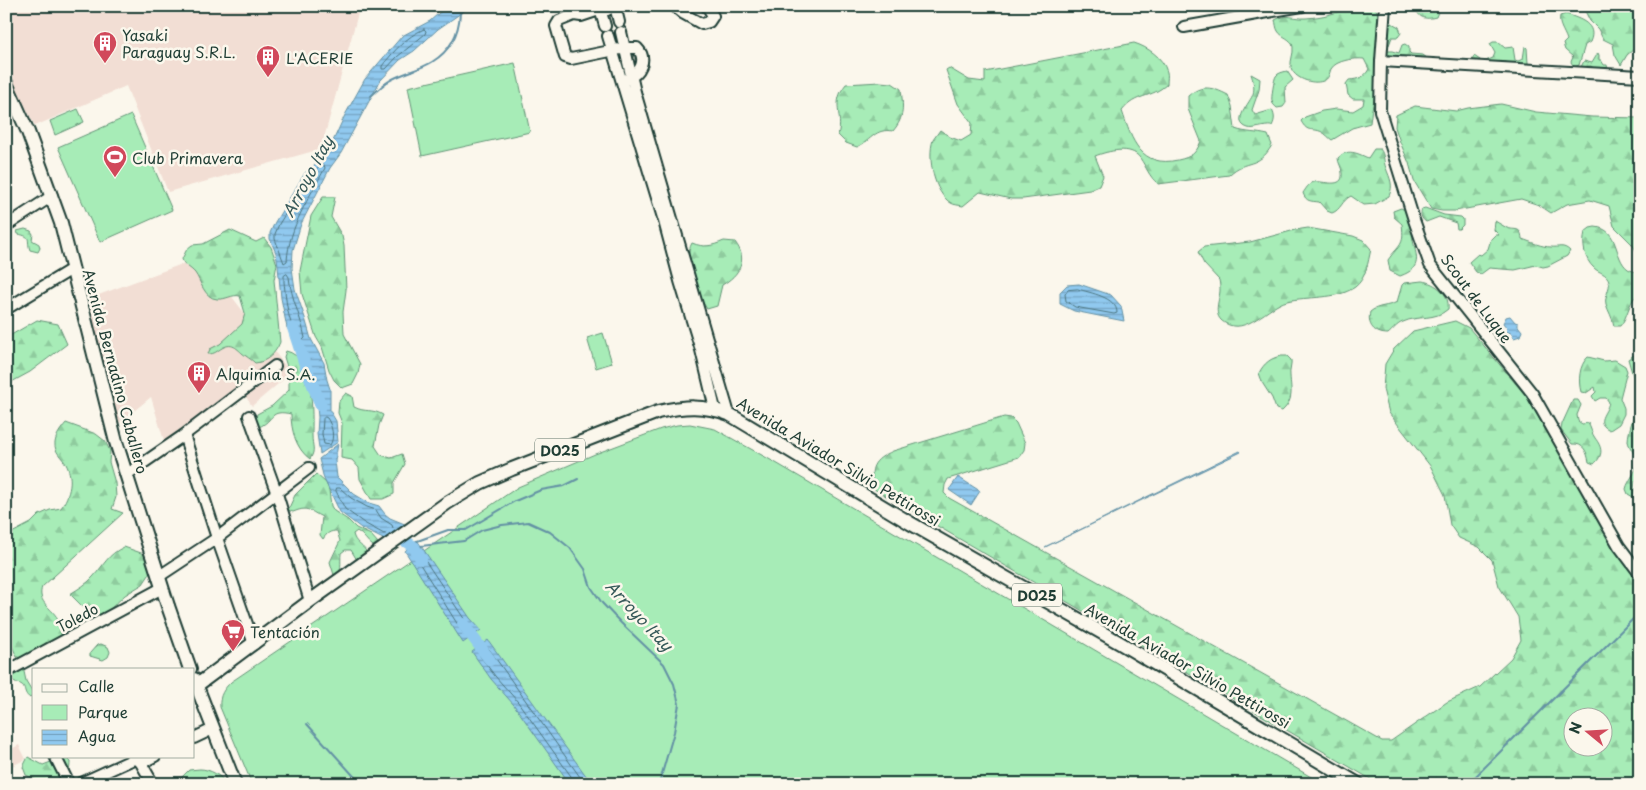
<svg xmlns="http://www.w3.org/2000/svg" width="1646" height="790" font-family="'Playpen Sans',sans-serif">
  <defs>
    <pattern id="forest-firs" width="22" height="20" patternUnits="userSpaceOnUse" patternTransform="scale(1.25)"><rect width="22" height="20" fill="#a7ecb7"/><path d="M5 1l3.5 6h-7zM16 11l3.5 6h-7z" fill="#8fcb9e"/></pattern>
    <pattern id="water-rules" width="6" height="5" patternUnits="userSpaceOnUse" patternTransform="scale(1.25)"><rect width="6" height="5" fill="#90c9ef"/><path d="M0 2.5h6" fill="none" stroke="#75a4c2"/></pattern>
  </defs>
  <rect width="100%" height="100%" fill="#fbf7ec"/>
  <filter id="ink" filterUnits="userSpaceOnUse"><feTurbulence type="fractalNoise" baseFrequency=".02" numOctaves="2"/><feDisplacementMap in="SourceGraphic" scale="10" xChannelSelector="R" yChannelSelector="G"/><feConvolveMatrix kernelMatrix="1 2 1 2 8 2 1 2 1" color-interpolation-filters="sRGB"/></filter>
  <g filter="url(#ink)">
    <!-- built -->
    <path fill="#f2ded4" d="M6,6H360L321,149L168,192L126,86L35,126L6,69Z
      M201,257L291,373L252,406L242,391L165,444L151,397L118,424L85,300Z
      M19,745L26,759L6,769V752Z"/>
    <!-- green -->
    <path fill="#a7ecb7" stroke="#639476" d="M515,63L530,132L422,156L408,87Z
      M78,109L84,122L55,135L50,121Z
      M131,115L172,210L100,242L58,147Z
      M603,333L612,363L596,368L587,338Z
      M690,424L715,429L776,463L1323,784H252L220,707C219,695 224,689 231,682L518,487L595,454L661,429L677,425Z"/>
    <!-- forest -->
    <path fill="url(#forest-firs)" stroke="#639476" fill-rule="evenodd" d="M1352,6H1374C1386,24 1376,34 1376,52C1376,61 1379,70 1378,80C1376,94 1371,108 1370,123L1352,128L1332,140C1329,138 1326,134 1322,132C1312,127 1308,134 1301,121L1305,117L1322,111L1336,109L1353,111L1363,105L1364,99H1353L1348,95L1346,84L1349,80C1359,79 1364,78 1369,69L1364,59C1355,58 1336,60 1331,69C1329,74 1329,79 1323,81C1312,85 1293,78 1291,67C1290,60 1294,54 1293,47C1292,38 1282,38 1278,31C1276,28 1276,23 1275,20C1288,13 1293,19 1306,18C1322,17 1338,13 1352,6Z
      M1416,6H1438V12L1436,17C1425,20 1417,18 1416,6Z
      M1586,6H1640V50L1634,49L1627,55L1621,65L1615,55L1613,44L1603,39L1598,29L1590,21L1585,11Z
      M1566,14C1580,19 1598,24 1590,42L1585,45L1579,65L1574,67L1571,62L1573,57L1565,50L1563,44L1567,40C1564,31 1558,25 1560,16Z
      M1390,22L1399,27L1401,33L1398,37H1392L1389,45L1387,43L1386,31Z
      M1493,42H1498L1505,48L1513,47L1515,60L1518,61L1523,59L1525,46L1527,48L1528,63L1525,65L1505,62L1473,64V58L1474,56L1483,62L1493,58L1495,53L1490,44Z
      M1134,43C1147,47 1163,57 1167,72C1168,75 1167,80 1167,84C1151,99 1136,93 1122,111C1132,141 1141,168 1178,160C1191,157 1196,154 1201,141L1188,109V96C1202,84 1212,87 1228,95L1232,106L1235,129C1246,133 1256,132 1268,135L1272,145C1258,170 1246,158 1229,175L1158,184C1148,175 1147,168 1140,158C1131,145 1108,151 1095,156L1103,176L1099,186L1090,190L1023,199H1011L980,192L963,206C959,205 954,205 951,203C934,193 927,158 933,140C935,137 938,133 940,130L950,137L961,141L971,135L972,123L958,104L946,70L949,68L969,80L985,82V72Z
      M1405,44L1409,47V52L1411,54L1423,55L1427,58V61L1387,59L1386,51H1392L1399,53L1402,45Z
      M1598,53L1599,55V60H1601L1604,65H1607L1608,70L1595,69L1591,66L1581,67L1584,61L1592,63Z
      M1287,71L1293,80L1285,87L1286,103L1283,107L1277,108C1274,105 1273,105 1272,101C1271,98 1274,79 1276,76C1278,73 1283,72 1287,71Z
      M1251,74L1260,79L1259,90L1252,110L1255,115L1272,110C1275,116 1275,120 1272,126C1263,125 1254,130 1248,128C1230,122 1251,102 1253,94C1255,88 1253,80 1251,74Z
      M880,82L892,83L901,89C903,106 905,117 893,131C875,128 872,140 857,147L846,143L838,135C844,115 830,104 846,84Z
      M1501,104L1536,112L1592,117L1640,118V257L1632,244L1614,226L1609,206L1590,200L1567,204L1551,213L1539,205L1521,199L1455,211H1442L1431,209L1414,181L1409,163L1400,142L1395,127L1396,115L1415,106L1456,111L1468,108Z
      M1374,149H1380C1385,155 1383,161 1386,168C1390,179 1394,185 1389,196L1375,204L1364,205L1351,196C1342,200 1341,210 1332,213L1327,211L1319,202C1311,201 1306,202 1303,193C1306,189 1308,184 1314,182C1322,180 1344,190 1342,173C1342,167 1338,163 1338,158C1347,148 1357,153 1368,158Z
      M323,197H335L331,217L342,236L344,246L346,290L343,312L344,334L360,364L358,374L353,384L342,388L334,380L329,370L322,347L316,337L302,294L300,271L311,216Z
      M1401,208C1414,214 1410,223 1412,234C1414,253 1426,267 1400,276L1390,271L1388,260C1399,244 1405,247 1402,224L1394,217L1393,211Z
      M1425,208L1444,215L1461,217L1463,219V225L1459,229H1457L1456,223L1439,217L1426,222C1421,219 1420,213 1422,209Z
      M1495,221C1499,223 1503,226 1507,228C1515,231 1521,226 1522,239C1531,242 1542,247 1551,247C1559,248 1563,244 1570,251L1567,256L1548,266L1543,267L1536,265L1515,270L1489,268L1481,274L1476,272L1469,262L1478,254L1481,255L1488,249L1491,239L1495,235H1499L1494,230Z
      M1595,227C1620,229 1613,258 1628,269C1631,271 1636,272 1640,272V297L1636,296C1628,304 1628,317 1620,326H1614C1613,318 1608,311 1606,304C1604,296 1611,288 1609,281C1607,273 1599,273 1594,268C1584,259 1582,244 1585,232L1590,228Z
      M1308,228L1353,236L1363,240L1371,249C1368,262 1366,279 1355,287C1337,300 1307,296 1287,301C1268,306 1246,336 1225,323C1212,316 1219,302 1220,291C1220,288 1220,284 1219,280L1204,264L1198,252L1204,247L1250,242L1295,230Z
      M25,229L31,231L33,234L32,240L39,244L40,248L38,252L30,250C26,239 33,237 18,234L17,231Z
      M230,230L256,242L264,238L271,247L277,264L274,280L280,342C276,353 267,362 255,363C252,360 250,359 246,356C238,351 234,341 222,348C217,351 215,354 208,354L210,349L220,344L242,324L245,313L240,296C232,294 226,300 217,299C204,298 201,281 195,273C190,267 184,266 182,259L187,249L192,245L203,244Z
      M724,241L735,242C749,260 739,275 722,285L717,306L707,309C697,294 682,260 692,243C704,248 712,246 724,241Z
      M1422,281C1436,283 1450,294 1448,309C1435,321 1418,315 1403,322C1397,324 1393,330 1388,334C1374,334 1367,325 1370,312C1378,305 1388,307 1397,302L1402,285L1404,283Z
      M37,320L58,324L67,344L30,372L6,385V338Z
      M1455,321L1469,328L1526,396L1614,546L1640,584V784H1379L874,489C869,467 873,460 893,451L1004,417L1011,418L1016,423L1025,443L1024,450L1019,457L948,479L945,485L944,493L949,498L1382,741H1391L1447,702L1480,687L1511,658L1521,640L1518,617L1499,586L1492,560L1479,547L1459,538L1450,525L1445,495L1431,467L1389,413L1383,389L1385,364L1394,349L1413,331ZM1574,718H1604V748H1574Z
      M286,351C315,357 312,414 312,436C312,446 316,450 310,459C296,449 291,430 291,414C269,409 275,420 259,427L254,425L257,414L272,406L289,390V373L284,357Z
      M1640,351V379L1637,380L1633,376L1628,359Z
      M1281,356H1287L1291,360C1292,365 1289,371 1290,376C1291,391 1294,400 1282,411L1276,409L1272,398L1263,384L1259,373C1264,363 1271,358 1281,356Z
      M1588,357L1604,361L1615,360L1625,366L1627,371L1620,398L1624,408V414L1619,424L1610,430C1593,422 1607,414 1609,402L1606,398H1600L1595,401L1592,396L1596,392L1595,387L1586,393L1581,392C1578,381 1579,365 1588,357Z
      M346,393L352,396L354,407C366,413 371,408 383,415L379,425L375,446L381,455L391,458L402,454L405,464L394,483V494L383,499H371L360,479L359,468L352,460L341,458L342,423L338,413L339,401Z
      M1640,399V478L1635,481L1633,497L1628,494L1626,489C1628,480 1637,472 1637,463C1637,454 1629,449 1628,441C1628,431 1636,409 1640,399Z
      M1573,400H1578L1581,405L1577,415L1578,421L1582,424L1588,423C1591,428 1592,434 1595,438C1602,447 1604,455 1594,464L1589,462C1587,452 1584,443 1572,444L1561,430L1562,424Z
      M66,423L96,434L105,441L110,451L109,462L115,483L116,497L112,509L123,513L42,587C37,601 49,606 56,616C58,620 60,627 62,632L58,642L22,658L17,657L6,633V536L31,523L39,515L50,510L61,508C70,495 74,479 66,464C62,457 54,452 55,443C56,435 61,429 66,423Z
      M316,474L326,483L329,490L331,506L334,511L348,520L356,528L371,535L378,543L373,546C367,542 364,535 357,531L353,534C355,543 361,544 366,551L361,561L357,560L351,550H345L341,553C340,563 343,571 335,578L330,562L340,541L337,531C330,531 327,533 323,539L320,535L322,517C308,510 308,506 293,512L288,510L295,495Z
      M124,547L144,554L151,563L149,575L143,584L125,595L107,612L96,616L87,611L70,594C78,589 87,584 93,577C105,564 107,555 124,547Z
      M101,644L108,647L110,652L108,657L103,660L90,656V653L97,645Z
      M23,667L26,681L34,694L30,698C21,692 29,684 15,683L12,679L15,668Z
      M55,756H64L70,762C70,769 68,779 63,784H49L45,780H36L26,775L23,767L28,757L43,765L51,762Z
      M200,769C210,769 222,776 226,784H175L189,770Z"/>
    <!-- water -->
    <path fill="url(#water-rules)" stroke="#6391a4" d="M447,6H469L464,11L438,29L414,51L400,60L380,81L341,153L330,168L301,224L293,250L292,268L295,289L305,318L311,339L324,363L327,380L330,389V411L336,421L338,442L320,454L317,434L318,417L314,378L307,356L287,328L281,298L278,266L276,253L270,239V233L275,222L305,173L324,157L328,152L345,115L365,79L402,36L430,21Z
      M1079,284L1111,295L1121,306L1124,321L1074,311L1060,304V292L1067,285Z
      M1510,316L1515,322L1518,323V326L1522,331L1520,336L1514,338L1511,333L1506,331L1507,328L1503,323L1506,317Z
      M338,444L335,461L337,477L354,494L369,503L379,506L385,514L390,518L407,525L385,540L361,528L340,512L324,479L319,459Z
      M1240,451L1241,452L1045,547Z
      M958,477L980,491L971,505L949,490Z
      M417,540L470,618L481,630L463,643L405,551Z
      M488,640L592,784H570L514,705L491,679L472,652Z"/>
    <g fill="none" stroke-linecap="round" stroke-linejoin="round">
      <!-- shore -->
      <path stroke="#4c757f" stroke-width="1" d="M424,29L426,31L425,34L397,57L386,69H382V66C394,51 406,37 424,29Z
        M321,165H324L325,168C309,198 289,227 287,261L284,263L275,239V234L279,224L309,176Z
        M287,274L289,277C291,298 301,317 305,338L303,340C288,332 286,299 284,282V276Z
        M1078,289C1090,293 1117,297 1117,313L1114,314L1075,307L1066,301L1065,294L1068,290Z
        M325,417L327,418C332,425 335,438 330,445L324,444L322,434L323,419Z
        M337,488H340L351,498L367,507L376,510L381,518L392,525L393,528L384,534L364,523L345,509L336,491Z
        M415,549L418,550L465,620L472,627V630L466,634L463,633L413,553V551Z
        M573,784V779L518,702L495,676L480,656V653L485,649H489L585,784"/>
      <!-- stream -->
      <path stroke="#6391a4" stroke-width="2" d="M371,96C377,91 382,85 389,81C402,73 419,70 432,62C450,51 459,33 460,13
        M409,544L448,530H466L515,501L541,490L564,486L578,479
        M421,546L464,541L482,530L502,525L528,522L550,532L570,548L585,569L591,587L602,603L621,623L664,664L674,684L679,704L674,732L659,784
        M307,724L361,784
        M1468,784L1640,612"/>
      <!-- river -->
      <path stroke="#90c9ef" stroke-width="12" d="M293,328L304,362L321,406
        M392,534H395L414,547L421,559
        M463,624L490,660"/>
      <!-- minor casing -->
      <g stroke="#1f3d34" stroke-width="14">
        <path id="minor" d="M580,6L574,15L559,21L556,26L565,57L571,59L625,48H637C648,59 640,74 627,79
          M597,6L607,10L613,6
          M615,6L619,22
          M674,6L684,14L702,24L709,22L713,16L709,9L706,6
          M1385,6L1381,61L1380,111L1414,220L1430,265L1532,393L1619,546L1640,574
          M600,9L605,26
          M574,15L581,16L596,11L597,7
          M1184,27L1302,6
          M621,32L635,92L729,414
          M608,36L664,221L680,281L701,350L715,409
          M1381,61L1640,76
          M6,226L52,196
          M6,309L72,269
          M249,416L277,494L310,601
          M184,435L217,538L254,644
          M126,475L184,435L275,366
          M158,577L217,538L309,468
          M6,672L162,588
          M194,738L213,729
          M55,756L69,784
          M141,763L155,756
          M79,784L136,758L141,763L153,784"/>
      </g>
      <!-- major casing -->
      <g stroke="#1f3d34" stroke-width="16">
        <path id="major" d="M6,83L28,132L61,223L116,442L168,606L190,669
          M194,679L235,784
          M196,686L310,601L447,503L480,483L512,469L658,412C685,406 703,405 729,414L910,523L1120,643L1358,784"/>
      </g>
      <!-- minor -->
      <use href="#minor" stroke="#fbf7ec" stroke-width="10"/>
      <!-- major -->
      <use href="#major" stroke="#fbf7ec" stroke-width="12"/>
    </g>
  </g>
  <!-- icons -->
  <defs>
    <g id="building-pin" transform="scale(1.25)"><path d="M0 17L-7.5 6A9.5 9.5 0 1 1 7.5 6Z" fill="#d1495b" stroke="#fbf7ec"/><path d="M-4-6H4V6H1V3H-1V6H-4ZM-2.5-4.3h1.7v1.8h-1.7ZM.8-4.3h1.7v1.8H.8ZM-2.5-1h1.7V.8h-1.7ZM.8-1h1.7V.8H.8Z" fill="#fff"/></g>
    <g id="stadium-pin" transform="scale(1.25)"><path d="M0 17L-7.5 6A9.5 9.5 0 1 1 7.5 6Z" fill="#d1495b" stroke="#fbf7ec"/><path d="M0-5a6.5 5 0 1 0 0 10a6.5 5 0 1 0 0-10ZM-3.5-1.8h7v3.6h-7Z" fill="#fff"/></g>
    <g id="supermarket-pin" transform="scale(1.25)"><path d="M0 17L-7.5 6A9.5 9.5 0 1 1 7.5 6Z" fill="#d1495b" stroke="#fbf7ec"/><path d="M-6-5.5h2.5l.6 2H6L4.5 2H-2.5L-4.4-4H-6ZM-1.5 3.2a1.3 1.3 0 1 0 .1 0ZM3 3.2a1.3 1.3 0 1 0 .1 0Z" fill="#fff"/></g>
  </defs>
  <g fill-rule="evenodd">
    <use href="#building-pin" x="105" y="43"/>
    <use href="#building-pin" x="268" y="57"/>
    <use href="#stadium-pin" x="115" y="157"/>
    <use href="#building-pin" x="199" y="373"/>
    <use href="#supermarket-pin" x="233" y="631"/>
  </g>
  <g text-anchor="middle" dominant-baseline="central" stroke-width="5" stroke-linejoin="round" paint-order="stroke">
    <!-- shield labels -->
    <g fill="#fbf7ec" stroke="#61756b" stroke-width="1">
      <rect x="535" y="438.5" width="50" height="23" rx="4"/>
      <rect x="1012" y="583.5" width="50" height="23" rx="4"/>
    </g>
    <g font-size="14" font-weight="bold" fill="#1f3d34">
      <text x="560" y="450">D025</text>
      <text x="1037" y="595">D025</text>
    </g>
    <!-- poi labels -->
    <g font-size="15" fill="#1f3d34" stroke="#fbf7ec" text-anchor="start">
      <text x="122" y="34">Yasaki<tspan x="122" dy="17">Paraguay S.R.L.</tspan></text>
      <text x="286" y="57">L'ACERIE</text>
      <text x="132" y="157">Club Primavera</text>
      <text x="216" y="373">Alquimia S.A.</text>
      <text x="250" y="631">Tentación</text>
    </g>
    <!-- street labels -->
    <g font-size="15" fill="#1f3d34" stroke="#fbf7ec">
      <text transform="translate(1477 298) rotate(53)">Scout de Luque</text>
      <text transform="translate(116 371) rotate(75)">Avenida Bernadino Caballero</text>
      <text transform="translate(839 461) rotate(31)">Avenida Aviador Silvio Pettirossi</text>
      <text transform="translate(77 617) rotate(-28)">Toledo</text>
      <text transform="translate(1188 665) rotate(30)">Avenida Aviador Silvio Pettirossi</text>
    </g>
    <!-- water labels -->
    <g font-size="16" font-style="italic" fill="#365959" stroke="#fbf7ec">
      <text transform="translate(307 176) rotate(-62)">Arroyo Itay</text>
      <text transform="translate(640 615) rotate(47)">Arroyo Itay</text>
    </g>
  </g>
  <!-- margin -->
  <rect width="1646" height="790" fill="none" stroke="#fbf7ec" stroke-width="25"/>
  <rect x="12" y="12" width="1621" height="765" fill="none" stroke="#1f3d34" stroke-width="2" filter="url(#ink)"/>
  <!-- legend -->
  <rect x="32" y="668" width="162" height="90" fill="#fbf7ec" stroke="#a3ada2"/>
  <rect x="42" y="684" width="25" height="8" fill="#fbf7ec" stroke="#a3ada2"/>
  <text x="78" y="692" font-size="15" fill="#1f3d34">Calle</text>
  <rect x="42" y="705" width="25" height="15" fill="#a7ecb7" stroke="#a3ada2"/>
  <text x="78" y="718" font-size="15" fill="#1f3d34">Parque</text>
  <rect x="42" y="730" width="25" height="15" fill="url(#water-rules)" stroke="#a3ada2"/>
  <text x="78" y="742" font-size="15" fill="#1f3d34">Agua</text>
  <!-- north arrow -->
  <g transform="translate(1588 732) rotate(288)"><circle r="24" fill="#fbf7ec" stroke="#a3ada2"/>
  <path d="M0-4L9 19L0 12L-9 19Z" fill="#d1495b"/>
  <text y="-8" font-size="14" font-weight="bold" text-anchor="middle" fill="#1f3d34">N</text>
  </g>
</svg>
